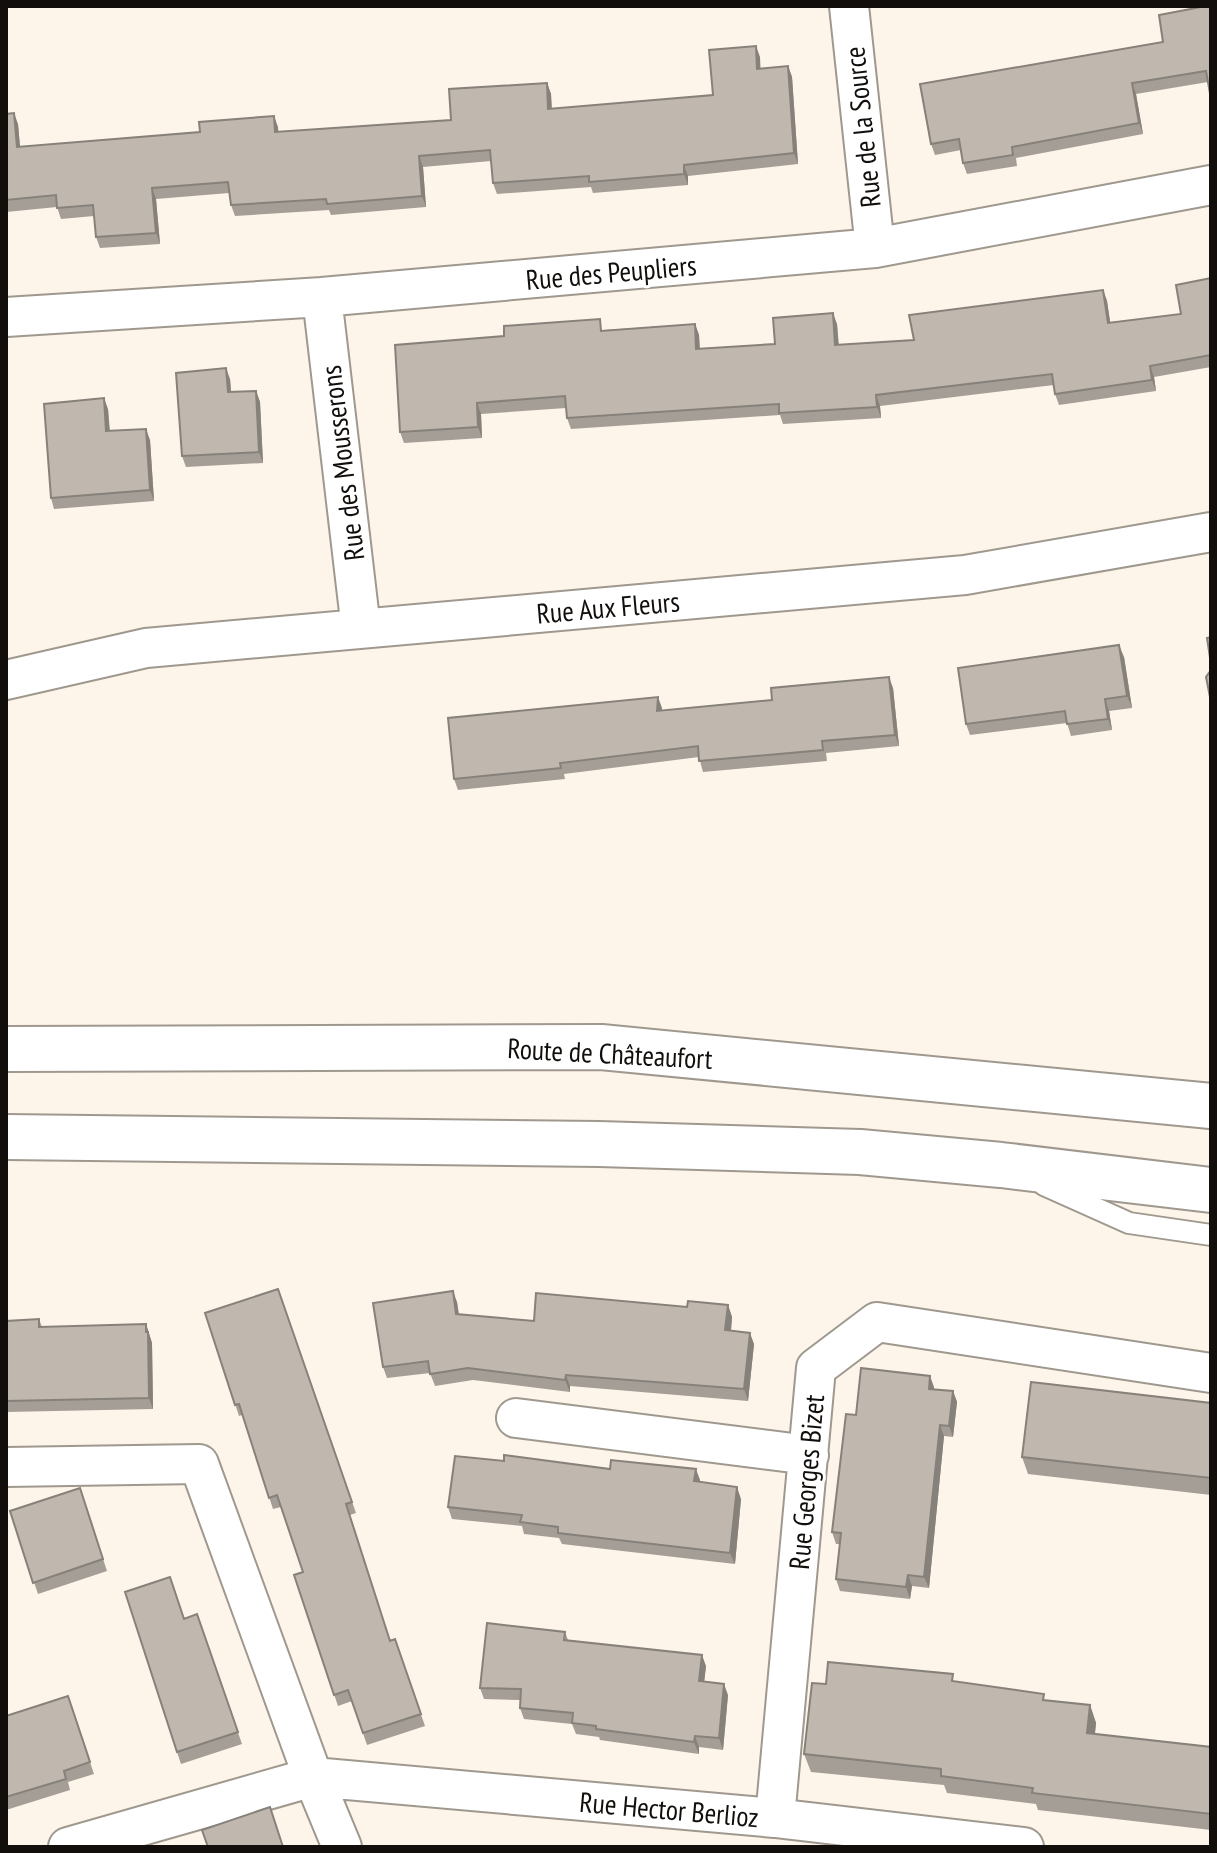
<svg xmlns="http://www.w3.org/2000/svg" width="1217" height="1853" font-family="'PT Sans Narrow',sans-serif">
  <rect width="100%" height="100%" fill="#fdf5ea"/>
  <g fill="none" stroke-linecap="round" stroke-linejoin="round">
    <!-- lane casing -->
    <g stroke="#9f988e" stroke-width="24">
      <path id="lane" d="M1044,1185L1129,1223L1211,1235"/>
    </g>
    <!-- street casing -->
    <g stroke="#9f988e" stroke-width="42">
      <path id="street" d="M849,6L875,248
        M322,297L361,629
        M6,317L322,297L875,248L1211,185
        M6,680L146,648L965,575L1211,532
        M516,1418L809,1455
        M6,1467L199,1464L313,1777L342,1847
        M775,1818L816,1368L877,1322L1211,1373
        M68,1847L313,1777L775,1818L1024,1847"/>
    </g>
    <!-- secondary casing -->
    <g stroke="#9f988e" stroke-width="48">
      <path id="secondary" d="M6,1049L601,1047L1211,1106
        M6,1137L599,1144L860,1152L1001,1165L1211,1190"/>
    </g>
    <!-- lane -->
    <use href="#lane" stroke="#fff" stroke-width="20"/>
    <!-- street -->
    <use href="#street" stroke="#fff" stroke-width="38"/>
    <!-- secondary -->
    <use href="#secondary" stroke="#fff" stroke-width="44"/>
  </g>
  <!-- wall -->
  <path fill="#a59e96" d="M1206,6L1208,82L1136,94L1143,134L1016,158L1017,166L967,174L963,163L961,150L935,155L931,144L1163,42Z
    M760,57V69L788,66L792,77L798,164L688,176V185L593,193L591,187L497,194L493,183L491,161L423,167L426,207L331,215L329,210L235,216L231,205L229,193L156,199L160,244L100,248L96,237L94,216L61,219L57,207L6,212V114L18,124L20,147L200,132L274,116L278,132L451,120L547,83L551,94L552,109L713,95Z
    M1211,278V367L1154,377L1156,391L1059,405L1055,394L1054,385L880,406L881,418L783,424L780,415L571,429L567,418L566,408L481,414L482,438L404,443L400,432L604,330L695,324L699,335L700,349L775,344L837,324L839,345L914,340L1103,290L1107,301L1110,323L1181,314Z
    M230,379L231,392L256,391L260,402L263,463L186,467L182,456Z
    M108,409L110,430L150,440L154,501L54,509L51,498Z
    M1124,657L1132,708L1109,711L1112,730L1071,736L1067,723L970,735L966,724Z
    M893,688L899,746L826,753L827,761L703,772L699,757L564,774L565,779L458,790L454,779L662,708L661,711Z
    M278,1289L356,1513L350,1515L390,1640L395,1639L425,1726L367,1745L352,1701L338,1706L294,1575L303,1572L281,1507L273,1509L242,1415L239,1416L205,1313Z
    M457,1302L459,1314L534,1321L687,1307L728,1305L732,1317L731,1331L754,1344L748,1401L570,1386V1392L473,1380L435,1386L430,1373L387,1378L383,1367Z
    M39,1319L42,1327L146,1324L152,1343L153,1409L6,1412V1321Z
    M934,1387V1389L953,1391L957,1402L953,1437L944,1436L929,1588L912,1586L910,1599L840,1591L836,1579L840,1544H836L832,1532L856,1415Z
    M1211,1403V1495L1028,1474L1022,1457Z
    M700,1480V1482L741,1499L735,1564L562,1544L559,1538L524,1534L522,1526L452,1519L448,1507Z
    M80,1488L107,1571L38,1594L10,1511Z
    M197,1614L242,1744L181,1764L177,1752L185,1619Z
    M565,1632L568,1640L706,1666L704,1682L728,1695L723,1750L699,1747V1754L600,1740L599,1737L576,1734L572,1724L524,1719L520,1708V1700L484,1699L480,1688Z
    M956,1682L1046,1700L1090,1705L1096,1723L1095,1734L1211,1747V1830L1038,1810L1036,1804L947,1793L944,1785L811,1772L804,1754Z
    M68,1696L94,1774L68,1782L70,1790L6,1810V1716Z"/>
  <!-- shaded-wall -->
  <path fill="#86817a" d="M756,46L760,57L761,80L757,69Z
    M788,66L792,77L798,164L794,153Z
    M547,83L551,94L552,120L548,109Z
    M1132,83L1136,94L1143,134L1139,123Z
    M14,113L18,124L21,158L17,147Z
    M274,116L278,127L279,143L275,132Z
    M419,156L423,167L426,207L422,196Z
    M684,165L688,176V185L684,174Z
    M152,188L156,199L160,244L156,233Z
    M1103,290L1107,301L1112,334L1108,323Z
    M833,313L837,324L839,356L835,345Z
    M695,324L699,335L700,360L696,349Z
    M1150,366L1154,377L1156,391L1152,380Z
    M226,368L230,379L232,403L228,392Z
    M256,391L260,402L263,463L259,452Z
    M876,395L880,406L881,418L877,407Z
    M104,398L108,409L110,442L106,431Z
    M477,403L481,414L482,438L478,427Z
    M146,429L150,440L154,501L150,490Z
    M1119,645L1124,657L1132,708L1127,696Z
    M889,677L893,688L899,746L895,735Z
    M658,697L662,708L661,723L657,711Z
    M1105,699L1109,711L1112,730L1108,719Z
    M453,1291L457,1302L460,1326L456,1314Z
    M728,1305L732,1317L730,1342L725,1330Z
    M146,1324L152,1343L153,1409L149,1398Z
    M750,1333L754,1344L748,1401L744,1389Z
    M566,1375L570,1386V1392L565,1380Z
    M930,1376L934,1387L933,1400L929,1389Z
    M953,1391L957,1402L953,1437L949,1426Z
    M940,1425L944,1436L929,1588L924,1577Z
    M696,1469L700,1480L699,1492L694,1481Z
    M737,1487L741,1499L735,1564L730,1553Z
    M908,1575L912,1586L910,1599L906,1587Z
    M702,1655L706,1666L703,1692L699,1681Z
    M724,1684L728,1695L723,1750L719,1738Z
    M1090,1705L1096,1723L1093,1750L1087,1733Z
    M695,1736L699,1747V1754L694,1742Z"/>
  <!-- building -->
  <path fill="#c0b8ae" stroke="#86817a" stroke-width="2" d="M1206,6H1211V99L1206,71L1132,83L1139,123L1012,147L1013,155L963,163L959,139L931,144L920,84L1163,42L1159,15Z
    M756,46L757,69L788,66L794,153L684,165V174L589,182V176L493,183L490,150L419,156L422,196L327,204L326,199L231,205L228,182L152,188L156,233L96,237L93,205L57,208L56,195L6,200V114L14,113L17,147L200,132L199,122L274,116L275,132L451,120L449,89L547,83L548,109L713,95L709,50Z
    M1211,278V355L1150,366L1152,380L1055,394L1052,374L876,395L877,407L779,413V404L567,418L565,396L477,403L478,427L400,432L395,345L504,336V326L600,319L601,331L695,324L696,349L775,344L773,318L833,313L835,345L914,340L909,315L1103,290L1108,323L1181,314L1176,285Z
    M226,368L228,392L256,391L259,452L182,456L176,373Z
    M104,398L106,431L146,429L150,490L51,498L44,404Z
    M1211,637V664L1207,638Z
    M1119,645L1127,696L1105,699L1108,719L1067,724L1065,711L966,724L958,668Z
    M1211,670V702L1206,677Z
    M889,677L895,735L822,741L823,750L699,761L698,746L560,763L561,768L454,779L448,718L658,697L657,711L772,700L771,688Z
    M278,1289L352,1502L346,1504L390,1641L395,1639L421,1714L363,1733L348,1690L334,1695L294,1575L303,1572L277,1495L269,1498L239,1404L235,1405L205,1313Z
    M453,1291L456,1314L534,1321L536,1293L687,1307L688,1301L728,1305L725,1330L750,1333L744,1389L566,1375L565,1380L468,1368L430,1374L428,1361L383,1367L373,1303Z
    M39,1319V1327L146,1324V1332H148L149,1398L6,1401V1321Z
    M861,1368L930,1376L929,1389L953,1391L949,1426L940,1425L924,1577L908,1575L906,1587L836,1579L841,1533L832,1532L846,1414L856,1415Z
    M1031,1382L1211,1403V1478L1022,1457Z
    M504,1455L610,1469L611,1460L696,1469L694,1481L737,1487L730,1553L558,1533V1527L520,1522L522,1515L448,1507L455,1456L504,1461Z
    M80,1488L103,1559L33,1583L10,1511Z
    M170,1577L184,1619L197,1614L238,1732L177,1752L125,1592Z
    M487,1623L565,1632L564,1640L702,1655L699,1681L724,1684L719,1738L695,1736L694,1742L596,1729V1726L572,1723L573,1713L520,1708L521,1689L480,1688Z
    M828,1662L953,1674L952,1681L1044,1694L1043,1700L1090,1705L1087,1733L1211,1747V1814L1032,1793L1033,1788L941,1776V1769L804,1754L812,1683L826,1684Z
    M68,1696L90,1762L64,1771L66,1779L6,1797V1716Z
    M270,1807L283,1847H208L202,1830Z"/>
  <g text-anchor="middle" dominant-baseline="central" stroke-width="6" stroke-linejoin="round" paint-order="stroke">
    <!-- street labels -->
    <g font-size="28" fill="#110e0b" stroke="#fff">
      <text transform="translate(862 127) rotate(-96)">Rue de la Source</text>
      <text transform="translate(611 272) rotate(-5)">Rue des Peupliers</text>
      <text transform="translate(342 463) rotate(-97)">Rue des Mousserons</text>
      <text transform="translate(608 607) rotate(-5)">Rue Aux Fleurs</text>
      <text transform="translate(610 1053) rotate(3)">Route de Châteaufort</text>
      <text transform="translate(806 1482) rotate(-85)">Rue Georges Bizet</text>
      <text transform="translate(669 1809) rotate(5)">Rue Hector Berlioz</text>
    </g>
  </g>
  <!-- border -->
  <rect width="1217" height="1853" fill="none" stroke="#110e0b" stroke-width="16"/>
</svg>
